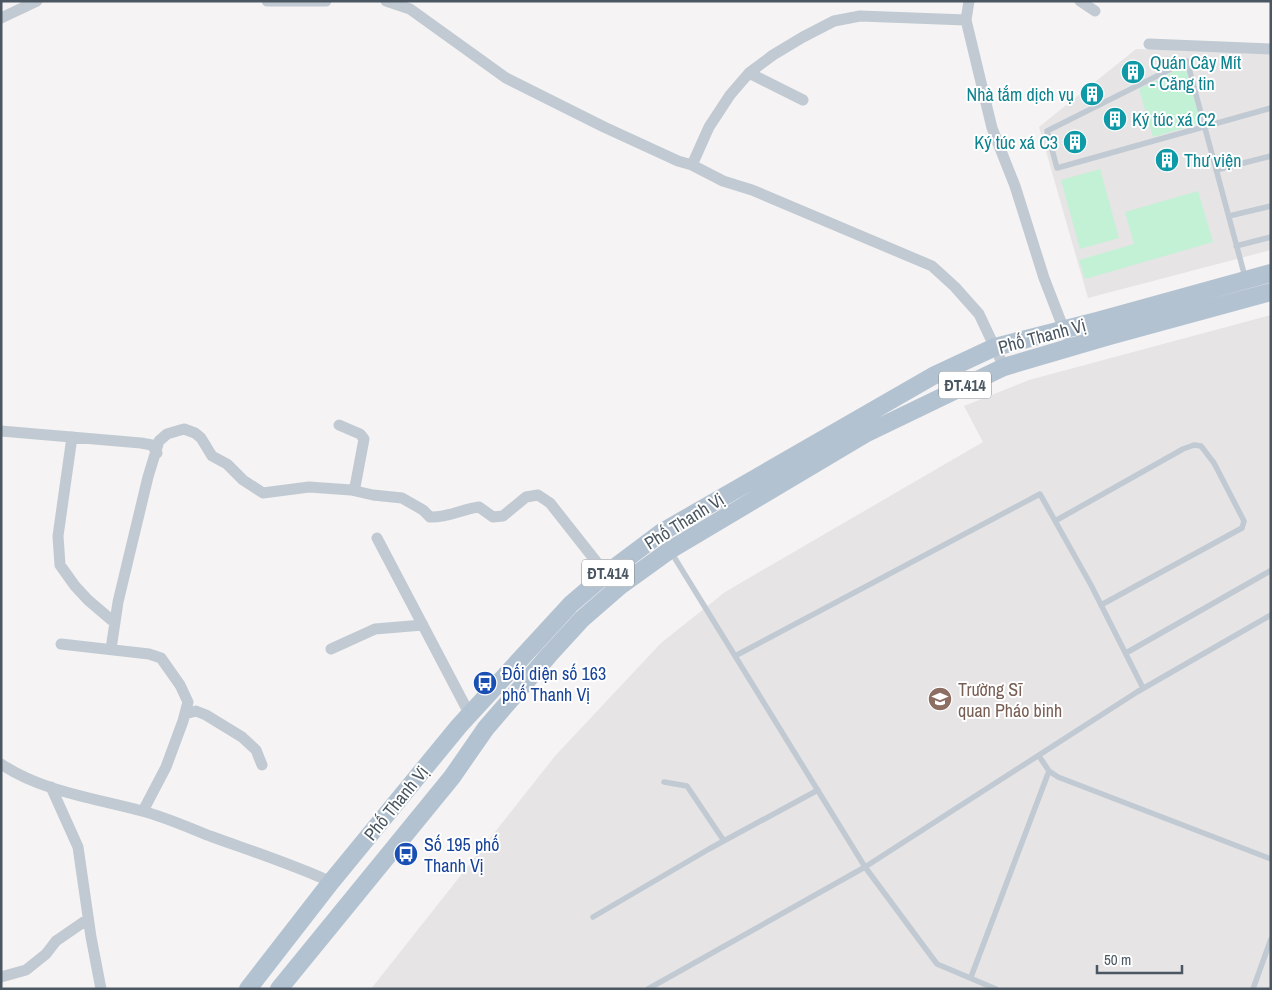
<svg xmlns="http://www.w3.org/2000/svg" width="1272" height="990" font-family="'Archivo Narrow',sans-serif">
  <rect width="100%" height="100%" fill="#f5f3f3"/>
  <!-- education -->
  <path fill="#e6e4e5" d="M1136,49L1271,53V250L1088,298L1039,127Z
    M1271,315V989H371L555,756L661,643L725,592L983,442L964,406L1029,380Z"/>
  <!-- green -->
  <path fill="#c3f1d5" d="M1185,66L1201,123L1153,137L1139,89Z
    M1100,169L1119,238L1080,249L1061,180Z
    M1198,191L1213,242L1085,279L1079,260L1134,244L1125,212Z"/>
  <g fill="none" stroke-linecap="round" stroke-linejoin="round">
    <!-- service -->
    <path stroke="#c1cad2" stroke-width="5.5" d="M1216,170L1271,156
      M1229,216L1271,206
      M1236,246L1271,237
      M1245,277C1225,205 1206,133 1187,61L1047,131L1057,168C1128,148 1200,128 1271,108
      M1055,521L1183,449L1194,445L1201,446L1214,463L1244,521L1242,528L1101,605
      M671,552L865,867L937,964L996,989
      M1126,653L1270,571
      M735,656L1040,494L1091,585L1143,688
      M1039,756L1049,771L1058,777L1271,859
      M664,782L687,786L724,841
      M593,917L709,849L818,790
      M971,977L1049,771
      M648,989L865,867L1137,692L1271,615
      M1253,989L1271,939"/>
    <!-- minor -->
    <path stroke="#c1cad2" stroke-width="11" d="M267,1H326
      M386,1L410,9L506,78L604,127L678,161L692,165L723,181L752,190L932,266L955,287L979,314L1004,367
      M969,1L966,20L992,128L1015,186L1044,278L1066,335
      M1080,1L1095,11
      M1,18L37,1
      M1149,44L1271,49
      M749,73L803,100
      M692,165L709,127L730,95L749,73L773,55L803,37L834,21L860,16L966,20
      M1,431L141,443L152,445L157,453
      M72,437L58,536L60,565L75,586L88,600L115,623
      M351,490L373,495L402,498L423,510L430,517C447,518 462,509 479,507L493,517L503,516L526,497L538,495L550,503L606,574
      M377,538L470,715
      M61,644L149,654L161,658L180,685L188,702L183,721L166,767L143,811
      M111,649L118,602L129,556L148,477L159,441L167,434L177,431L184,429L195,433L201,438L212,456L227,464L243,480L263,493L309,487L351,490L355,487L364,439L360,434L339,425
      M331,649L375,629L423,625
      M185,714L196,711L206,715L242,737L256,750L262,765
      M1,764C43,792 95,798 142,811C165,817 187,827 210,836C251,851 292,864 331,882
      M51,787L78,847L91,937L101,989
      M1,977L26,970L46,954L56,941L88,919"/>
    <!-- primary -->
    <path stroke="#b3c2d1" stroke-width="18" d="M248,989L331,882L459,726L571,604L606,574L662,532L933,376L995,347L1097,321L1271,273
      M279,989L452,777L486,728L549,655L582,619L620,586L670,550L865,434L1004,367L1109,336L1271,292"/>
  </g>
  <!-- icons -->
  <defs>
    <g id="building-disc" transform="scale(1.25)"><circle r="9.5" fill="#0f9aa8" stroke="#fff"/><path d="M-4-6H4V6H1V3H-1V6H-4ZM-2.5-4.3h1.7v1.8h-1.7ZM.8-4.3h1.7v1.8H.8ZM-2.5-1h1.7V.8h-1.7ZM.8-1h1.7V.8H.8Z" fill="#fff"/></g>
    <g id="bus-disc" transform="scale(1.25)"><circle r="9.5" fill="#1a4fb4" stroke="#fff"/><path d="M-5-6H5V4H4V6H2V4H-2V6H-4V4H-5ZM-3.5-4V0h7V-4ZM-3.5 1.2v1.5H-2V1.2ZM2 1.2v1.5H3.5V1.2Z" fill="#fff"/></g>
    <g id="university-disc" transform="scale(1.25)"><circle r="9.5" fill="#8d6e63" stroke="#fff"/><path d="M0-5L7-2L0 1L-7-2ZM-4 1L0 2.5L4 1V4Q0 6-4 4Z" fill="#fff"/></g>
  </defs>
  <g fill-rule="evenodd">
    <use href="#building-disc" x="1133" y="72"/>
    <use href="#building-disc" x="1092" y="94"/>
    <use href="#building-disc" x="1115" y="119"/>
    <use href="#building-disc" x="1075" y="142"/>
    <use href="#building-disc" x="1167" y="160"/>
    <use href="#bus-disc" x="485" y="683"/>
    <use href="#university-disc" x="940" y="699"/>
    <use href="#bus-disc" x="406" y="854"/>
  </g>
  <g text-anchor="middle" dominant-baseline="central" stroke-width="4" stroke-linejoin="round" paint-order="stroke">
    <!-- shield labels -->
    <g fill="#fff" stroke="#808990" stroke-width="1">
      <rect x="939" y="371.5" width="52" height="27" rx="4"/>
      <rect x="582" y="559.5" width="52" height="27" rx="4"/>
    </g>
    <g font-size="16" font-weight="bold" fill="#4a5661">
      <text x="965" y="385">ĐT.414</text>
      <text x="608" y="573">ĐT.414</text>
    </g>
    <!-- culture labels -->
    <g font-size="18" fill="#0d838f" stroke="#fff" text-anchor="start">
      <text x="1150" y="62">Quán Cây Mít<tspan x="1150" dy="21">- Căng tin</tspan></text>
      <text x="1074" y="94" text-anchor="end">Nhà tắm dịch vụ</text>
      <text x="1132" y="119">Ký túc xá C2</text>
      <text x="1058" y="142" text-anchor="end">Ký túc xá C3</text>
      <text x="1184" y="160">Thư viện</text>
    </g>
    <!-- street labels -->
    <g font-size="18" fill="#4a5661" stroke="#fff">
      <text transform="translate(1042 336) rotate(-15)">Phố Thanh Vị</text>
      <text transform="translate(684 521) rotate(-32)">Phố Thanh Vị</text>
      <text transform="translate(396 803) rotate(-51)">Phố Thanh Vị</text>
    </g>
    <!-- transit labels -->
    <g font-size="18" fill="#164399" stroke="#fff" text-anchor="start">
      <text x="502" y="673">Đối diện số 163<tspan x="502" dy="21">phố Thanh Vị</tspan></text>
      <text x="424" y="844">Số 195 phố<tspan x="424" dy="21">Thanh Vị</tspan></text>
    </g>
    <!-- education labels -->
    <g font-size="18" fill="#785e54" stroke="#fff" text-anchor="start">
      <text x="958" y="689">Trường Sĩ<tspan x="958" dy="21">quan Pháo binh</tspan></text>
    </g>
  </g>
  <!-- border -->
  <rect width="1272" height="990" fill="none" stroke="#4a5661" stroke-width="5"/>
  <!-- scale -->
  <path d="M1097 965v8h85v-8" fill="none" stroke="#4a5661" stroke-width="2.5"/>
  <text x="1104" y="965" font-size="15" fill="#4a5661" stroke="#ffffff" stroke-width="4" paint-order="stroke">50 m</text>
</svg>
